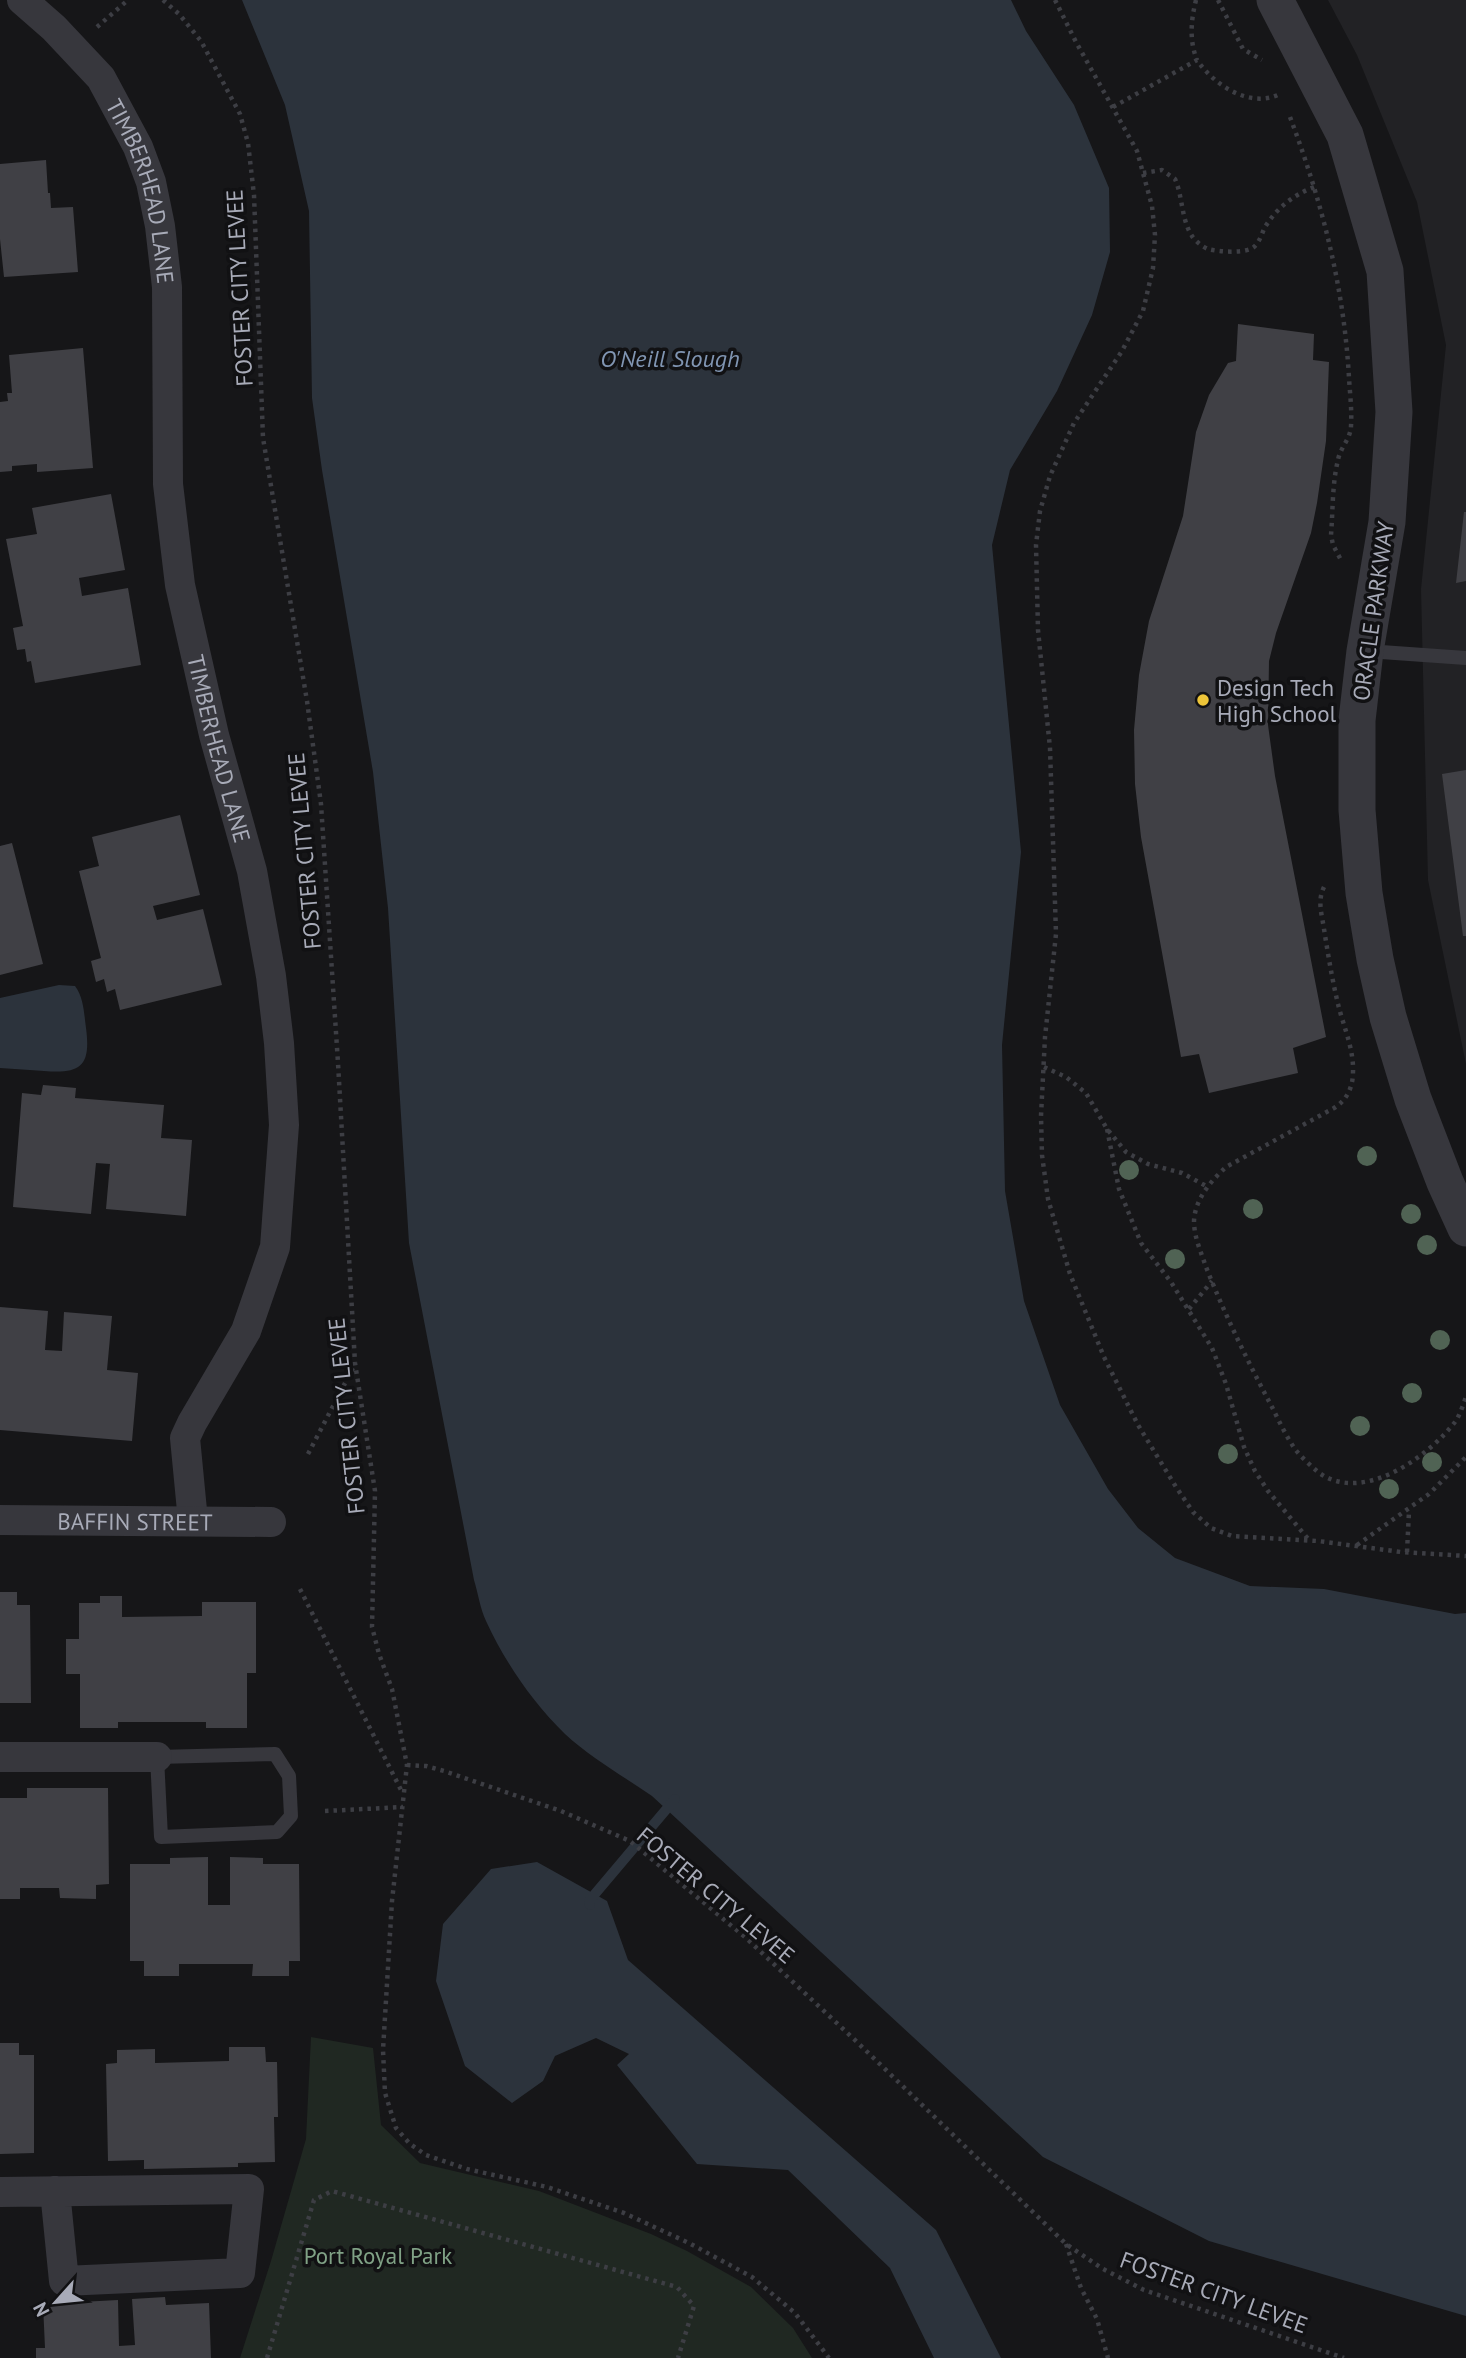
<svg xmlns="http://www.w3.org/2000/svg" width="1466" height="2358" font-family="'PT Sans',sans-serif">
  <rect width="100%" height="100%" fill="#161618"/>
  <!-- built -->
  <path fill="#222225" d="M1328,0H1466V1064L1428,880L1421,589L1446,345L1417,202L1357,55Z"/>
  <!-- green -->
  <path fill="#202822" d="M311,2037L373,2048L381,2125L420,2163L539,2191L651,2234L687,2251L751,2287L793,2328L812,2358H240L271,2261L306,2139Z"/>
  <!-- water -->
  <path fill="#2c333c" d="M242,0H1011L1026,31L1074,105L1109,188L1110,252L1092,315L1057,391L1010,470L992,545L1021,852L1002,1045L1005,1191L1024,1301L1060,1405L1108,1489L1138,1528L1175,1558L1250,1586L1324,1589L1455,1614L1466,1613V2316L1209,2241L1043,2157L652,1796C623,1776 591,1758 565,1734C532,1702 505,1662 486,1621C480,1608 478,1593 474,1580L409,1243L388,908L373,772L322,470L312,398L309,211L285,105Z
    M59,985L75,986C84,998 84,1014 86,1028C91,1066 81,1074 44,1071C30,1070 15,1069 0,1068V998Z
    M537,1862L607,1901L628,1960L936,2230L1001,2358H934L890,2268L788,2170L697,2164L617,2065L629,2054L596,2038L555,2056L543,2081L512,2103L465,2066L436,1981L443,1924L491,1869Z"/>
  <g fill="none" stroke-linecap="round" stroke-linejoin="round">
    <!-- stream -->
    <path stroke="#2c333c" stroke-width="10" d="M590,1905L589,1901L675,1799"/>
  </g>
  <!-- building -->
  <path fill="#404045" d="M46,160L48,193H50L51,208L73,207L78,272L4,277L0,239V164Z
    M1238,324L1314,334L1313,360L1329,362L1326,441L1317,503L1311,533L1276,633L1269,661L1268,725L1275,776L1326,1037L1293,1048L1298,1073L1209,1093L1199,1054L1181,1057L1141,837L1135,784L1134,730L1139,675L1149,621L1183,516L1196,432L1209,395L1228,363L1236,361Z
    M83,348L93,468L37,472V464L12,466V471L0,472V402L8,401L7,393H12L9,355Z
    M111,494L125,570L79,578L82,596L128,588L141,665L35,683L31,661L27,662L25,649L17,650L13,628L23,626L6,539L37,534L32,508Z
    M1464,512H1466V581L1456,583Z
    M1466,770V936H1463L1442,774Z
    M180,815L200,895L153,906L157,920L203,909L222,985L120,1010L115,989L107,992L104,979L96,982L91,961L101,958L79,871L99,866L92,837Z
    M12,843L43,964L0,975V846Z
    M43,1085L76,1088L75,1098L164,1105L161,1138L192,1140L186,1216L106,1209L110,1164L96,1163L91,1214L13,1207L22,1093L41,1095Z
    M0,1307L48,1311L45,1350L62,1351L64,1312L112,1316L107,1370L138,1373L132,1441L0,1430Z
    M0,1592H17V1605H30L31,1703H0Z
    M100,1596H122V1617L202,1616V1602H256V1673H247V1728H206V1722H118V1728H80V1674H66V1639H79V1603H100Z
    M27,1788H108L109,1884L96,1885V1899L60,1898L59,1888H20V1899H0V1798H27Z
    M208,1857V1905H230V1857L263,1858V1864H299L300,1961H289V1976H252L253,1964H179V1976H144V1961H130V1864H170V1858Z
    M0,2043H19V2055H34V2153L0,2154Z
    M229,2047H265L266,2062H277L278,2117H274L275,2162L238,2163V2167L144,2169V2160L108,2161L106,2064L117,2063V2050L155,2049V2063L229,2061Z
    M165,2297L166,2305L209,2303L211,2358H36V2348H45L43,2304L118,2300L119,2346L135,2345L132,2299Z"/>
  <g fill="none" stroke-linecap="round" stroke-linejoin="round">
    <!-- path -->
    <path stroke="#3d3e44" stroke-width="4.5" stroke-dasharray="3.5 5" stroke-linecap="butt" d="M163,0L179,14L201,41L240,114L248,143L254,195L263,438L307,701L321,804L338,1063L355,1363L375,1491L372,1627L379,1654L392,1689L407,1765L392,1901L383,2050L385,2093L396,2128L410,2144L426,2155L467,2169L547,2187L624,2213L689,2243L752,2277L795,2313L829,2358
      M1055,0L1076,42L1137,151L1152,206L1155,235L1153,268L1143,311L1122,351L1074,423L1050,476L1040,511L1036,545L1038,630L1050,748L1056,934L1045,1037L1041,1116L1042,1155L1048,1199L1070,1274L1104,1357L1138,1425L1176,1487L1193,1512L1211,1528L1232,1536L1318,1541L1401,1552L1466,1556
      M1196,0C1191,20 1189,40 1197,60
      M1218,0L1243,49L1262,60
      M97,27L128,0
      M1113,107L1197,60C1214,85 1250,109 1280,94
      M1290,117C1322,202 1344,287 1349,378C1350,394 1352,410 1351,426C1351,438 1340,448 1338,460C1332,484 1333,511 1331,535L1333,545L1341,560
      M1143,173L1162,170L1175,179C1183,197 1181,219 1192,236C1195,241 1203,247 1208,249C1218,252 1248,254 1255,246C1260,241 1262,233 1265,227C1277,208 1293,195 1314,187
      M1324,887C1317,901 1322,915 1324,929C1328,954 1332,979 1338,1004C1343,1025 1354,1049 1353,1072C1353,1087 1347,1100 1334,1108L1226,1167C1211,1181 1195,1199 1194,1221C1194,1237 1201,1252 1206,1267C1225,1315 1248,1362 1272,1407C1279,1421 1286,1436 1295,1449C1301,1457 1310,1465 1318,1472C1362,1505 1428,1457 1455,1422C1460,1415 1463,1405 1466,1397
      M1044,1067L1066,1077L1086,1093L1107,1129L1126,1152L1148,1164L1182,1173L1208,1187
      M1107,1129L1119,1189L1141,1243L1171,1282L1212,1348L1226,1384L1244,1447L1255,1471L1268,1491L1309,1540
      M1189,1309L1212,1281
      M308,1454L355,1364
      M1357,1545L1429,1494L1466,1457
      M1407,1552L1409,1511
      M300,1589L403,1794
      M407,1765L426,1766L444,1771L561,1811L630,1841L746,1938L857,2042L1066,2244L1103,2269L1144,2290L1344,2358
      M325,1811L403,1807
      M1066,2244L1081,2288L1097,2319L1108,2358
      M267,2358L314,2200L332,2191L677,2287L694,2306L678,2358"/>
    <!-- service -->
    <path stroke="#37373d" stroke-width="14" d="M1367,651L1466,658
      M275,1754L289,1776L291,1816L277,1832L161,1837L157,1757Z"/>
    <!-- minor -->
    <g stroke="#37373d" stroke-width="30">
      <path id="s1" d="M22,0L54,28L101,78L138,147L151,182L160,226L167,287L168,484L180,585L214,735L252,871L271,976L279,1043L284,1125L275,1247L246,1331L192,1423L185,1438L193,1521"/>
      <path id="s2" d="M0,1520L271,1522"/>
      <path d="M0,1757H157"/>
      <path d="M0,2192L249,2189L240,2273L64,2281L55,2191"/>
    </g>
    <!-- tertiary -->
    <path stroke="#37373d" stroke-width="37" d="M1275,0L1345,135L1385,271L1394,412L1387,522L1365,651L1357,720V810L1364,893L1375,959L1388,1017L1413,1099L1445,1182L1466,1228"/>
  </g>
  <!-- trees -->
  <g fill="#506354">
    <circle cx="1367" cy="1156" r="10"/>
    <circle cx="1129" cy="1170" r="10"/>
    <circle cx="1253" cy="1209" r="10"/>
    <circle cx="1411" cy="1214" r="10"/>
    <circle cx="1427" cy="1245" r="10"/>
    <circle cx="1175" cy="1259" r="10"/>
    <circle cx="1440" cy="1340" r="10"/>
    <circle cx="1412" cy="1393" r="10"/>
    <circle cx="1360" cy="1426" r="10"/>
    <circle cx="1228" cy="1454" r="10"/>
    <circle cx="1432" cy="1462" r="10"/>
    <circle cx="1389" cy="1489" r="10"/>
  </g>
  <!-- markers -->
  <circle fill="#edc539" stroke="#111113" stroke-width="2.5" cx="1203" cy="700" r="7"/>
  <g text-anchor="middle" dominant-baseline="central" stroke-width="7" stroke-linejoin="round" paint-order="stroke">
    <!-- street labels -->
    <g font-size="23" fill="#a8abb8" stroke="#111113">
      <text stroke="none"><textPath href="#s1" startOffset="233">TIMBERHEAD LANE</textPath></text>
      <text transform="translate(239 288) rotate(-93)">FOSTER CITY LEVEE</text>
      <text transform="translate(1373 611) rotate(-82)">ORACLE PARKWAY</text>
      <text stroke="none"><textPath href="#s1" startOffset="800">TIMBERHEAD LANE</textPath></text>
      <text transform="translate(304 851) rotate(-95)">FOSTER CITY LEVEE</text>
      <text transform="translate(346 1416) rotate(-96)">FOSTER CITY LEVEE</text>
      <text stroke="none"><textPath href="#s2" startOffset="135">BAFFIN STREET</textPath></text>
      <text transform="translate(716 1895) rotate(40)">FOSTER CITY LEVEE</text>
      <text transform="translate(1214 2292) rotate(20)">FOSTER CITY LEVEE</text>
    </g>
    <!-- poi labels -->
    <g font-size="23" fill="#a8abb8" stroke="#111113" text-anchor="start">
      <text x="1217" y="687">Design Tech<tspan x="1217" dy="26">High School</tspan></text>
    </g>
    <!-- park labels -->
    <g font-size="23" fill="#80a286" stroke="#111113">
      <text x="378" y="2255">Port Royal Park</text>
    </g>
    <!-- water labels -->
    <g font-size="24" font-style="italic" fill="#8095b2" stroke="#111113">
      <text x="670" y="358">O'Neill Slough</text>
    </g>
  </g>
  <!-- north arrow -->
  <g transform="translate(56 2302) rotate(243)" stroke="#111113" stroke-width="5" paint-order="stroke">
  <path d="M0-5L12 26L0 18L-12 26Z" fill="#a8abb8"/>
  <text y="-10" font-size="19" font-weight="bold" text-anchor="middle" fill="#a8abb8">N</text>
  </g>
</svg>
